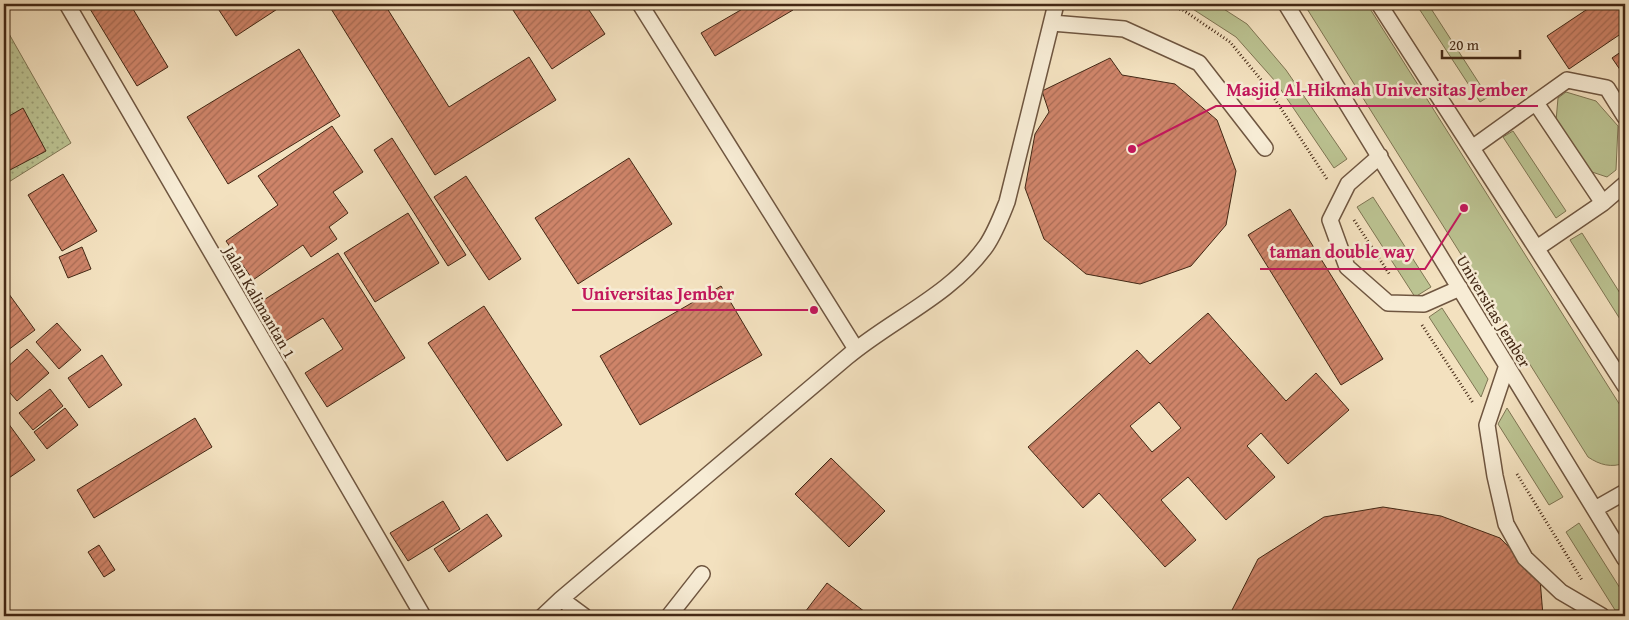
<svg xmlns="http://www.w3.org/2000/svg" width="1629" height="620" font-family="'Gentium Book Plus',serif">
  <defs>
    <pattern id="park-dots" width="8" height="8" patternUnits="userSpaceOnUse" patternTransform="scale(1.25)"><rect width="8" height="8" fill="#bbc291"/><path d="M2 2h.1M6 6h.1" fill="none" stroke="#9a9e75" stroke-width="1.8" stroke-linecap="round"/></pattern>
    <pattern id="building-hatch" width="6" height="6" patternUnits="userSpaceOnUse" patternTransform="scale(1.25)"><rect width="6" height="6" fill="#ce8469"/><path d="M-1 1l2-2M0 6l6-6M5 7l2-2" fill="none" stroke="#a96c55"/></pattern>
  </defs>
  <rect width="100%" height="100%" fill="#f3e1bf"/>
  <filter id="stains"><feTurbulence type="fractalNoise" baseFrequency=".004" numOctaves="4"/><feColorMatrix values="0 0 0 0 .2 0 0 0 0 .09 0 0 0 0 .02 0 0 0 .5 -.17"/></filter>
  <radialGradient id="worn" r=".72"><stop offset=".6" stop-color="#630" stop-opacity="0"/><stop offset="1" stop-color="#630" stop-opacity=".3"/></radialGradient>
  <!-- grass -->
  <path fill="#bbc291" stroke="#7f7553" d="M1185,4H1216L1247,24L1286,70L1347,159L1334,168L1275,81L1236,37Z
    M1304,4H1367L1625,413V463C1611,468 1600,465 1588,457Z
    M1416,4H1428L1488,97L1480,102Z
    M1566,92L1596,101L1618,126L1616,170L1607,177L1589,171L1556,121L1558,98Z
    M1513,131L1566,211L1556,218L1503,137Z
    M1373,197L1431,287L1415,297L1357,207Z
    M1582,233L1625,301V327L1570,240Z
    M1442,308L1488,379L1481,397L1429,317Z
    M1507,408L1563,497L1549,505L1498,424Z
    M1579,523L1625,596V609L1615,610L1566,532Z"/>
  <!-- park -->
  <path fill="url(#park-dots)" stroke="#7f7553" d="M4,25L71,143L4,185Z"/>
  <!-- building -->
  <path fill="url(#building-hatch)" stroke="#432815" fill-rule="evenodd" d="M87,4H130L168,67L137,86Z
    M215,4H285L236,36Z
    M328,4H387L385,5L449,107L529,57L556,100L435,175Z
    M509,4H585L605,34L552,69Z
    M751,4H789L793,10L715,56L701,33Z
    M1595,4H1625V31L1569,69L1547,36Z
    M299,49L340,116L228,184L187,117Z
    M1625,49V77L1612,58Z
    M1110,58L1122,75L1175,84L1217,120L1236,171L1226,225L1191,266L1140,284L1086,274L1044,239L1025,188L1035,134L1049,112L1042,91Z
    M23,108L46,151L8,171L4,162V119Z
    M332,126L363,172L333,192L348,213L329,227L337,239L311,257L303,245L253,280L226,241L278,205L258,176Z
    M392,138L466,255L448,266L374,150Z
    M629,158L672,224L578,284L535,218Z
    M63,174L97,231L62,251L28,195Z
    M466,176L521,259L489,280L434,197Z
    M1290,209L1383,359L1341,385L1248,235Z
    M408,213L439,263L375,302L344,253Z
    M82,247L91,269L68,278L59,257Z
    M338,253L405,358L327,407L305,373L343,349L323,318L284,342L259,303Z
    M721,286L762,355L640,425L600,356Z
    M6,290L35,330L4,353V292Z
    M484,306L562,425L507,461L428,343Z
    M1208,313L1286,401L1316,373L1349,410L1288,464L1261,433L1247,446L1275,477L1226,520L1188,477L1161,500L1196,540L1165,567L1099,493L1083,508L1028,447L1137,350L1150,364ZM1159,402L1181,428L1152,452L1130,426Z
    M57,323L81,350L59,369L36,342Z
    M27,349L49,373L17,401L4,386V370Z
    M102,355L122,385L89,408L68,378Z
    M50,389L63,406L33,430L19,413Z
    M65,408L78,425L47,449L34,432Z
    M195,418L212,447L94,518L77,490Z
    M8,423L35,460L6,480L4,476V426Z
    M831,458L885,511L849,547L795,494Z
    M443,501L460,529L408,561L390,533Z
    M1383,507L1441,516L1500,538L1540,579L1543,616H1229L1258,559L1324,517Z
    M487,514L502,536L449,572L434,549Z
    M99,545L115,570L104,577L88,552Z
    M827,583L865,612L861,616H802Z"/>
  <g fill="none" stroke-linecap="round" stroke-linejoin="round">
    <!-- service casing -->
    <g stroke="#6f5640" stroke-width="18">
      <path id="service" d="M67,4L423,616
        M640,4L856,349
        M1286,4L1625,559
        M1379,4L1625,386
        M1052,23L1124,29L1199,63L1265,148
        M1536,103L1603,203
        M1472,148L1567,80L1607,88L1625,117
        M1380,156L1348,184L1330,220L1347,267L1388,303L1424,304L1460,288
        M1537,248L1603,203L1625,184
        M1507,365L1487,425L1495,476L1506,524L1525,558L1561,592L1602,616
        M1595,509L1625,492
        M561,599L584,616
        M543,616L561,599C656,518 752,438 847,357C892,319 950,296 986,246C995,233 1001,217 1007,202L1056,4
        M669,616L702,574"/>
    </g>
    <!-- path -->
    <path stroke="#432815" stroke-width="3" stroke-dasharray="1 2.5" stroke-linecap="butt" d="M1159,4L1183,10L1230,42L1267,87L1327,179
      M1354,220L1390,275
      M1422,325L1473,403
      M1517,474L1582,580"/>
    <!-- service -->
    <use href="#service" stroke="#f7ecd5" stroke-width="15"/>
  </g>
  <g text-anchor="middle" dominant-baseline="central" stroke-width="5" stroke-linejoin="round" paint-order="stroke">
    <!-- street labels -->
    <g font-size="16" fill="#432815" stroke="#f7ecd5">
      <text transform="translate(260 302) rotate(60)">Jalan Kalimantan 1</text>
      <text transform="translate(1494 311) rotate(59)">Universitas Jember</text>
    </g>
  </g>
  <!-- callouts -->
  <path fill="none" stroke="#c2185b" stroke-width="2" d="M1132 149L1216 106H1538M1464 208L1425 269H1260M814 310L745 310H572"/>
  <g fill="#c2185b" stroke="#f7ecd5" stroke-width="2">
    <circle cx="1132" cy="149" r="5"/>
    <circle cx="1464" cy="208" r="5"/>
    <circle cx="814" cy="310" r="5"/>
  </g>
  <g font-size="18" text-anchor="middle" font-weight="bold" fill="#c2185b" stroke="#f7ecd5" stroke-width="5" stroke-linejoin="round" paint-order="stroke">
    <text x="1377" y="96">Masjid Al-Hikmah Universitas Jember</text>
    <text x="1342" y="258">taman double way</text>
    <text x="658" y="300">Universitas Jember</text>
  </g>
  <!-- margin -->
  <rect width="1629" height="620" fill="none" stroke="#f3e1bf" stroke-width="20"/>
  <rect x="5" y="5" width="1619" height="610" fill="none" stroke="#432815" stroke-width="2.5"/>
  <rect x="10" y="10" width="1609" height="600" fill="none" stroke="#432815"/>
  <!-- scale -->
  <path d="M1442 50v8h78v-8" fill="none" stroke="#432815" stroke-width="2.5"/>
  <text x="1449" y="50" font-size="15" fill="#432815" stroke="#f7ecd5" stroke-width="4" paint-order="stroke">20 m</text>
  <rect width="100%" height="100%" filter="url(#stains)"/>
  <rect width="100%" height="100%" fill="url(#worn)"/>
</svg>
